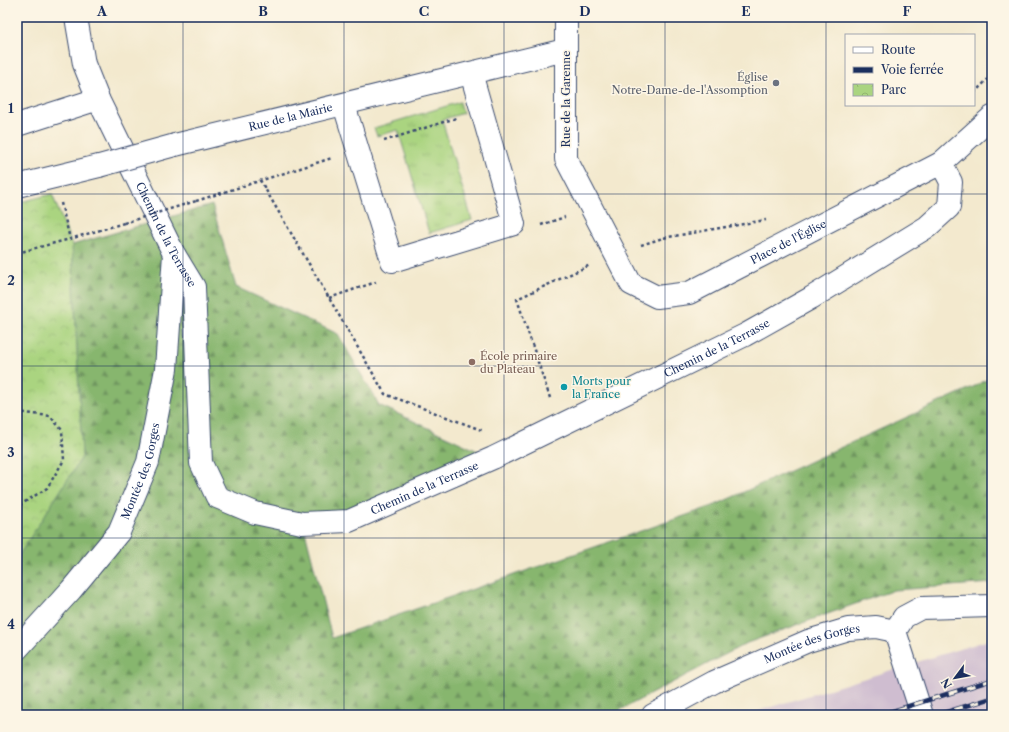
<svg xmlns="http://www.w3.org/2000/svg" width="1009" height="732" font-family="'Libre Caslon Text',serif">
  <defs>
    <pattern id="grass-tufts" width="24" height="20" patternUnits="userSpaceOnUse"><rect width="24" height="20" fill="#aad480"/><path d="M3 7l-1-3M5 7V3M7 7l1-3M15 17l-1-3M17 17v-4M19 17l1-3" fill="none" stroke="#92b671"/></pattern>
    <pattern id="forest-firs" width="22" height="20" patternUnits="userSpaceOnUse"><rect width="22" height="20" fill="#87b66e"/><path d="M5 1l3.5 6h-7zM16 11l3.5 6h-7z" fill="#6e945e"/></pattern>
    <pattern id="park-crowns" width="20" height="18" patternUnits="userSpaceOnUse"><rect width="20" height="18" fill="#aad480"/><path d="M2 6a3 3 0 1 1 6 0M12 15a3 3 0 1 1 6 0" fill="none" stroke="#92b671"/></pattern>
  </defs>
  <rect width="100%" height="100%" fill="#fcf5e5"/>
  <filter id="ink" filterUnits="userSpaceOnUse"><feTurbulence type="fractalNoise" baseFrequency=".025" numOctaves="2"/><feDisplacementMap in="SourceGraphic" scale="8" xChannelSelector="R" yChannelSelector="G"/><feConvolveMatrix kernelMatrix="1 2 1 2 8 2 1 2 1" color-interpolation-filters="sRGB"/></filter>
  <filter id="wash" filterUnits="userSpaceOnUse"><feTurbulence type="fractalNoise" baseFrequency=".012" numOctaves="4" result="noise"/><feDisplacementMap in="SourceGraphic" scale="16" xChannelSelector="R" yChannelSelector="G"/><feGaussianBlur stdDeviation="0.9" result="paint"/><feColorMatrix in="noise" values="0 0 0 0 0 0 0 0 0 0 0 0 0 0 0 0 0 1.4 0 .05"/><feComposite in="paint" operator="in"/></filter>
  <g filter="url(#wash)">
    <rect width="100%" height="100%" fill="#f3e9ce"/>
    <!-- industrial -->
    <path fill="#cfbdd0" d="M992,639V715H745Z"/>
    <!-- grass -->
    <path fill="url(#grass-tufts)" stroke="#62826f" d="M460,102L463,113L442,120L472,220L429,233L398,130L377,136L374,128Z"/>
    <!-- forest -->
    <path fill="url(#forest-firs)" stroke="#517266" d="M212,205L236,287L338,334L379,405L493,458L349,521L303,523L332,638L713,506L975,386L992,377V583L894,590L747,643L611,715H17V558L82,457L72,245Z"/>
    <!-- park -->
    <path fill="url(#park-crowns)" stroke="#62826f" d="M52,194L72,245L82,457L17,558V203Z"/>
  </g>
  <g filter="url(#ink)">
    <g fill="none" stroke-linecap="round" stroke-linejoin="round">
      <!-- minor casing -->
      <g stroke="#3b4b6f" stroke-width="24">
        <g id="minor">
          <path id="s1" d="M76,17L84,64L98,99L174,254L194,287L201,463L217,497L255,513L302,523L349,521L493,458L745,335L811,298L927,227L949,207L951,182L941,163"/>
          <path id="s2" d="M566,17V159L631,284L657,297L689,293L941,163L992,117"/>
          <path d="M344,105L392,261L514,224L471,73"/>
          <path d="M17,125L98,99"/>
          <path id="s3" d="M175,145L565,50"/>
          <path d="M17,186L99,166"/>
          <path d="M895,631L904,617L921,608L992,606"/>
          <path d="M895,631L922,715"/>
          <path id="s4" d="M17,649L71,590L119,532L148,462L166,369L174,254"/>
          <path id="s5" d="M653,715L714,682L808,641L848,629L876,627L895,631"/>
        </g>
      </g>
      <!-- path -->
      <path stroke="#3b4b6f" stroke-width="2.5" stroke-dasharray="3 3" stroke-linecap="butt" d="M974,93L992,75
        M384,141L456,118
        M260,180L385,394L484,431
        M196,201L332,158
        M61,203L70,239
        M541,225L565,217
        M641,245L663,238L766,220
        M17,253L70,239L124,223
        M329,298L376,282
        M550,398L517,299L590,265
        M17,412L50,416L62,430L64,460L47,488L17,507"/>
      <!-- minor -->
      <use href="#minor" stroke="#fff" stroke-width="22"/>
      <!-- rail casing -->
      <g stroke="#1b2f5e" stroke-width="4.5">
        <path id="rail" d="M880,715L992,680
          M937,715L992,698"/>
      </g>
      <!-- rail -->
      <use href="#rail" stroke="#fcf5e5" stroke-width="3" stroke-dasharray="9" stroke-linecap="butt"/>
      <!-- minor-bridge casing -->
      <g stroke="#3b4b6f" stroke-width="24" stroke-linecap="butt">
        <path id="minor-bridge" d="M99,166L175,145"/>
      </g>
      <!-- path-bridge -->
      <path stroke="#3b4b6f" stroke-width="2.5" stroke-dasharray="3 3" stroke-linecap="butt" d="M124,223L196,201"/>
      <!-- minor-bridge -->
      <use href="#minor-bridge" stroke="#fff" stroke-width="22"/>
    </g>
  </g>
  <!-- grid -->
  <path fill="none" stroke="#1b2f5e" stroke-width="1" stroke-opacity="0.55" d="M183,17V715M344,17V715M504,17V715M665,17V715M826,17V715M17,194H992M17,366H992M17,538H992"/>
  <!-- markers -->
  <circle fill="#6b7280" stroke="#fcf5e5" stroke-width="1.5" cx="776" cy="83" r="4"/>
  <circle fill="#8d6e63" stroke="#fcf5e5" stroke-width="1.5" cx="472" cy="362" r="4"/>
  <circle fill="#0f9aa8" stroke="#fcf5e5" stroke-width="1.5" cx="564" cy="387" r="4"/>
  <g text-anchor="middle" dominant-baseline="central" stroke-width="3" stroke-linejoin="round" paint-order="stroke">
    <!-- worship labels -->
    <g font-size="11" fill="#5b616d" stroke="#fcf5e5" text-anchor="end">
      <text x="768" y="77">Église<tspan x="768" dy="13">Notre-Dame-de-l'Assomption</tspan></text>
    </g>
    <!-- street labels -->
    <g font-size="11" fill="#1b2f5e" stroke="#fcf5e5">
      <text transform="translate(566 99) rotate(-90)">Rue de la Garenne</text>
      <text stroke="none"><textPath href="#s3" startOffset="119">Rue de la Mairie</textPath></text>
      <text stroke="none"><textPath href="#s1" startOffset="237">Chemin de la Terrasse</textPath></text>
      <text stroke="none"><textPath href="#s2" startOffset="456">Place de l'Église</textPath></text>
      <text stroke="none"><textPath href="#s1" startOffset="1053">Chemin de la Terrasse</textPath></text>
      <text stroke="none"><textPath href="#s4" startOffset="220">Montée des Gorges</textPath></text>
      <text stroke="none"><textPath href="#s1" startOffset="729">Chemin de la Terrasse</textPath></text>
      <text stroke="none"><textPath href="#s5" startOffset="175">Montée des Gorges</textPath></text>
    </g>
    <!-- education labels -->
    <g font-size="11" fill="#785e54" stroke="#fcf5e5" text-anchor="start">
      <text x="480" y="356">École primaire<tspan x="480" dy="13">du Plateau</tspan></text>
    </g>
    <!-- culture labels -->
    <g font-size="11" fill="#0d838f" stroke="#fcf5e5" text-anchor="start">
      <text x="572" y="381">Morts pour<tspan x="572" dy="13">la France</tspan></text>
    </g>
  </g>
  <!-- margin -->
  <rect width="1009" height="732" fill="none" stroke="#fcf5e5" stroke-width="44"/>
  <!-- legend -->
  <rect x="845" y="34" width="130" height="72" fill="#fcf5e5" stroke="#a2a6af"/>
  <rect x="853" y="47" width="20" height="6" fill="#ffffff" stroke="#a2a6af"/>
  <text x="881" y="54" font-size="12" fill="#1b2f5e">Route</text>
  <rect x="853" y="67" width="20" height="6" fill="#1b2f5e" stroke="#a2a6af"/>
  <text x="881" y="74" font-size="12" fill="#1b2f5e">Voie ferrée</text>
  <rect x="853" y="84" width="20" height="12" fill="url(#park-crowns)" stroke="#a2a6af"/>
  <text x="881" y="94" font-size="12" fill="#1b2f5e">Parc</text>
  <!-- north arrow -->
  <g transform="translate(955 678) rotate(238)" stroke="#fcf5e5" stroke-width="3" paint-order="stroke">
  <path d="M0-3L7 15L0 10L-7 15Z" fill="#1b2f5e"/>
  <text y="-6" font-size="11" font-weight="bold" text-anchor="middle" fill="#1b2f5e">N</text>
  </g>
  <rect x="22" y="22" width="965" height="688" fill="none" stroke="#1b2f5e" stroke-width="1.5"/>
  <g font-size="13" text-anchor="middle" font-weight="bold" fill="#1b2f5e">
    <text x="102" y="16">A</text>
    <text x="263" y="16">B</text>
    <text x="424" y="16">C</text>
    <text x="585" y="16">D</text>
    <text x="746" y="16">E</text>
    <text x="907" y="16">F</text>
    <text x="11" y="113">1</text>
    <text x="11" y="285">2</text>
    <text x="11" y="457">3</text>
    <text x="11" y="629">4</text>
  </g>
</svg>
